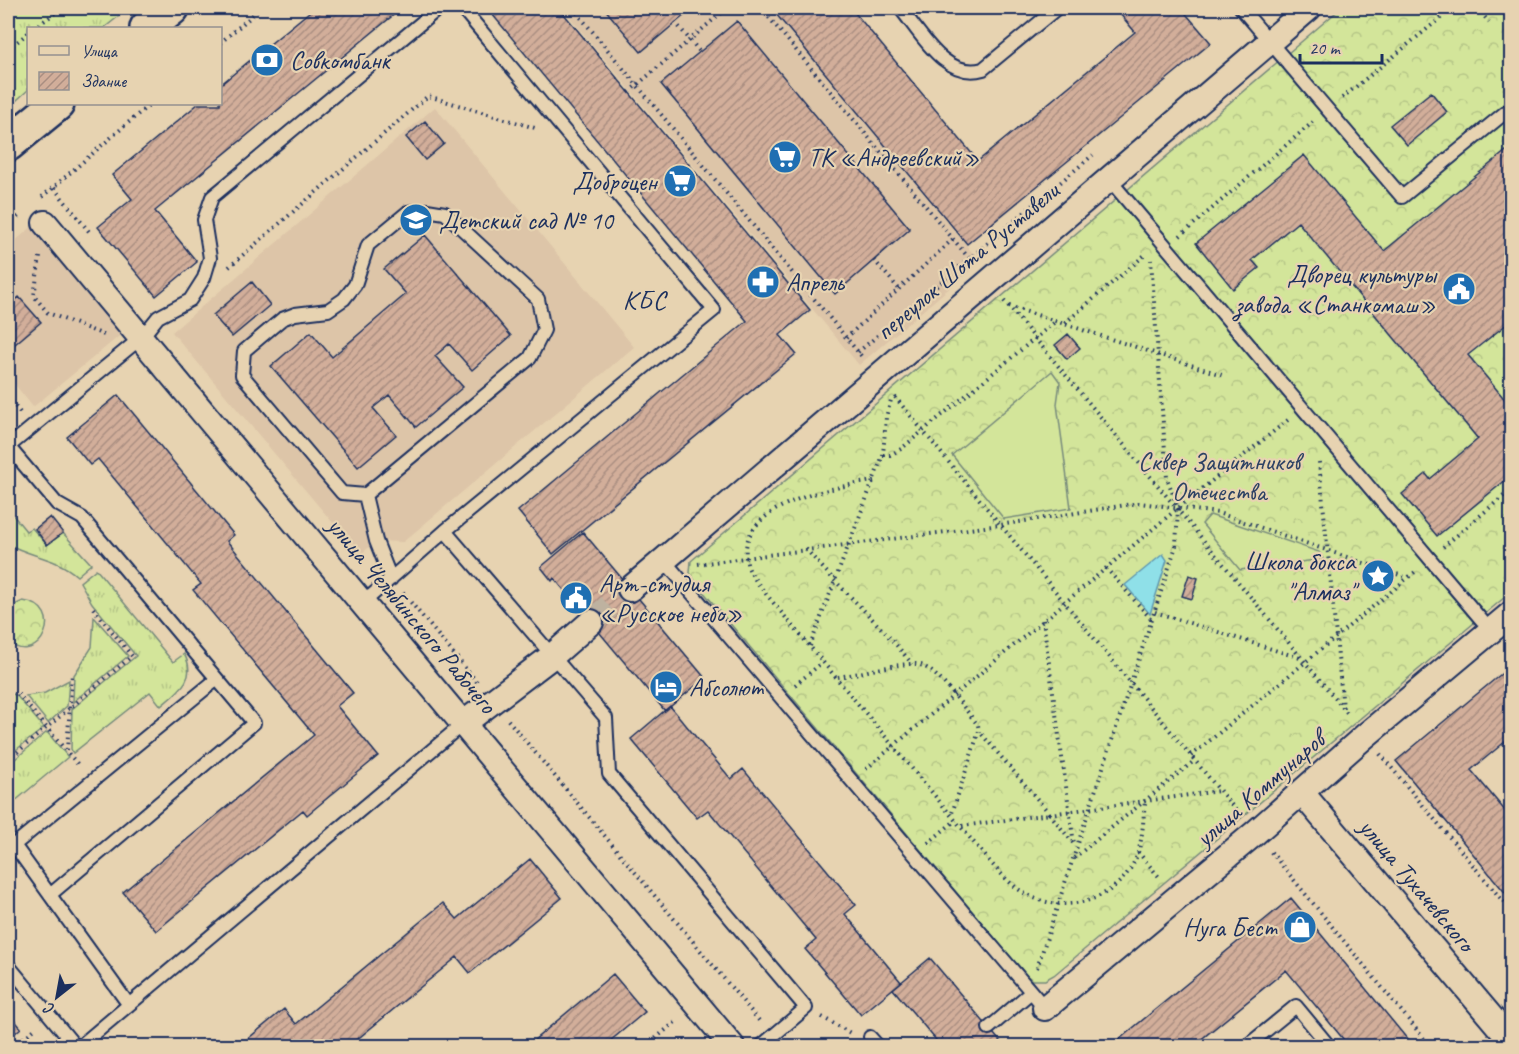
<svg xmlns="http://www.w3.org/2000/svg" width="1519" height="1054" font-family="Caveat,sans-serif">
  <defs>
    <pattern id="grass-tufts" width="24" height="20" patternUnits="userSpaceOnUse" patternTransform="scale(1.5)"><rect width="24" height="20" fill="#d3e59a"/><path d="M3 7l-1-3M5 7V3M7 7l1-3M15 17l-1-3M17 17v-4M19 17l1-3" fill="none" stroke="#b5c587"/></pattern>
    <pattern id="forest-crowns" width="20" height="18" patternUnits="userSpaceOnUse" patternTransform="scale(1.5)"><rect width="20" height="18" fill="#d3e59a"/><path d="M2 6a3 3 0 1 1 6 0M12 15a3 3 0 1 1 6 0" fill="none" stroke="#b5c587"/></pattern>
    <pattern id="building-hatch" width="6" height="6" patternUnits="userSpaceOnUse" patternTransform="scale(1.5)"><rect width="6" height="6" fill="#d2ae9a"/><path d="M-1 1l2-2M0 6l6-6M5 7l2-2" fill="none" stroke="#aa8e81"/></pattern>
  </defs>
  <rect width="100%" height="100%" fill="#e7d3b1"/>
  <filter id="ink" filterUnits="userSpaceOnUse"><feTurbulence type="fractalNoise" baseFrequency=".0167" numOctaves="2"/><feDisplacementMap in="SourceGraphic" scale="12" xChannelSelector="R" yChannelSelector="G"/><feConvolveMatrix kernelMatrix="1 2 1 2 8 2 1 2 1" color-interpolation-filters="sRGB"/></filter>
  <g filter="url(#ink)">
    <!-- built -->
    <path fill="#ddc5a8" d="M562,8H771L980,262L859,365Z
      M435,107L634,347L403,542L376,541L360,555L172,332Z
      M34,225L123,333L33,407L8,376V247Z"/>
    <!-- grass -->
    <path fill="url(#grass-tufts)" stroke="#778a7c" stroke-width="1.5" d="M8,8H129L104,28H28V90L8,108Z
      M8,509L26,531L32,528L47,545L63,533L91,564L77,576C56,557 31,557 8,544Z
      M96,569L173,662L184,654C198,678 179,691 161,706L150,692L73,753L71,749L72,709L136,656L92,603L80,582Z
      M94,617L128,656L73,702L74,675L92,647Z
      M69,680L67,706L48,723L26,696L45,693Z
      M8,693L16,695L44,728L8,756Z
      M47,732L68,757L8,807V765Z"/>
    <!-- forest -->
    <path fill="url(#forest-crowns)" stroke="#778a7c" stroke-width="1.5" d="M1341,8H1511V592L1054,975L1045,980H1030L696,583L690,573L691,561Z
      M23,601C68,606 40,669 8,642V608Z"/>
    <!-- pitch -->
    <path fill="#d3e59a" stroke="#778a7c" stroke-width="1.5" d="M1052,371L1060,382L1057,404L1071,508L1004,519L952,455Z
      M1210,515L1319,552L1323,559L1240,570L1202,524Z"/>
    <!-- water -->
    <path fill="#8fe0e8" stroke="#6199b1" stroke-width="1.5" d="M1163,554L1167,560L1150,614L1125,585Z"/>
    <!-- building -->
    <path fill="url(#building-hatch)" stroke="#1b2f5e" stroke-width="1.5" d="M314,8H402L155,211L197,262L156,296L98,227L132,199L112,175L198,104H220V85Z
      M487,8H559L810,310L780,335L796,354L553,554L518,511L747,321Z
      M604,8H693L641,52Z
      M771,8H851L978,161L1135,32L1115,8H1181L1211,43L967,244Z
      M737,21L910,229L835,294L661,84Z
      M1431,92L1447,112L1407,145L1390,125Z
      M425,121L444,144L425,160L406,137Z
      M1512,146V320L1468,355L1512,408V475L1437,536L1402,494L1426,474L1430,479L1478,439L1298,222L1252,260L1259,268L1233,289L1196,243L1304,155L1384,251Z
      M425,235L511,336L472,370L449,344L435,356L463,387L416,427L389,395L373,408L396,435L358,467L271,366L311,332L332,357L406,294L384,269Z
      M252,282L270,305L232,337L213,315Z
      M19,297L41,322L8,350V307Z
      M1068,334L1080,348L1067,359L1055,345Z
      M118,395L234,535L227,541L353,693L337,706L378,756L307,815L303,810L156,931L123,892L314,735L193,590L201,584L98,459L90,465L67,437Z
      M50,517L63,533L47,545L35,529Z
      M583,532L705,678L665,711L554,578L552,581L541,567Z
      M1189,575L1198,578L1192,599L1182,596Z
      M1512,665V736L1471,770L1512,819V901L1396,761Z
      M670,706L731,779L743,769L856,905L845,914L901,982L861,1015L805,949L816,940L708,810L697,818L631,739Z
      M530,859L562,898L470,973L457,957L349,1046H239L284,1009L296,1024L443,903L457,919Z
      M1291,898L1413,1046H1349L1286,970L1193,1046H1111Z
      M930,958L1004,1046H941L893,989Z
      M613,974L645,1012L604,1046H527Z
      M8,1012L21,1028L8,1039Z"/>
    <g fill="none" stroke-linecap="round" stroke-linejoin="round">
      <!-- street-tunnel -->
      <path stroke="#beb2a0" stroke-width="24" stroke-dasharray="24 12" stroke-linecap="butt" d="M591,622L630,589"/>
      <!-- lane casing -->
      <g stroke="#1b2f5e" stroke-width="16">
        <path id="lane" d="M900,8C921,33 945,80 983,69L1057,8
          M1241,8L1402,197L1512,107
          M1109,179L1490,630
          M8,446L57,504L82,518L217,679L14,845L129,1005
          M8,447L142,337L158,317L190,300L204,278L210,258L204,220L212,197L439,8
          M365,495L342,493L242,375L244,351L282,319L295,314L328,310L344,299L355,285L368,245L408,212L427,210L445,213L538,299L544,330L530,358L365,495L376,541L391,579
          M445,531L606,718L609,774L806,1008L761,1046
          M663,559L1045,1008
          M364,602L445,531L714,310L462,8
          M51,894L254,723L217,679
          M8,965L75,1046
          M989,1028L1030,993
          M870,1037L878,1046
          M80,1046L464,723
          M1247,1046L1296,1006L1329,1046"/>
      </g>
      <!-- street casing -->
      <g stroke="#1b2f5e" stroke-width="28">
        <path id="street" d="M45,223L732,1046
          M630,589L1309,8
          M464,723L551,657L591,622
          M1302,793L1512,1042
          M1045,1008L1255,833L1365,736L1512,613"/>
      </g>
      <!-- secondary casing -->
      <g stroke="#1b2f5e" stroke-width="38">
        <path id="secondary" d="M147,28L172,8
          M8,144L57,104"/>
      </g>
      <!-- path -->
      <path stroke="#1b2f5e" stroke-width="4" stroke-dasharray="1.5 4.5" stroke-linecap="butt" d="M573,8L863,358
        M761,8L973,263
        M1477,8L1489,22
        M675,22L700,52
        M34,28L62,8
        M220,43L261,8
        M8,49L28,33
        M629,92L727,8
        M1342,98L1453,8
        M54,188L91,234
        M42,197L150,104
        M8,225L20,215
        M1180,236L1313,122
        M40,257L34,296L48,313L104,335
        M874,260L899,289
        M229,267L428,96L535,128
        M1004,301L1349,715
        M1009,306L1225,376
        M1065,323L1146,254
        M846,338L953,239
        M858,352L1093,155
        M8,397L21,414
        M895,397L1239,814
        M883,455H890L901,449L1056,321
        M1319,462L1343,708
        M874,481C834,487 729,505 748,567C752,577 760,586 766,594L991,863C1002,875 1012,886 1026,894C1065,916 1117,900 1135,860C1143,843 1143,820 1145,801
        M1443,547L1512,489
        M806,549C840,589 880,623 912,664
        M698,564L1000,525L1139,503L1218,513L1408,578
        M1106,568L1152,620
        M403,593L477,682
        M1155,612L1303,659
        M1043,620L1074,844
        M810,646L883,455L886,417L891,400
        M838,677C859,674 896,663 916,664C935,665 965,710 978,725L979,731L952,813
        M795,685L823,662
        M18,694L80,767
        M508,720L761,1023
        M67,750L72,674
        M1380,754L1512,912
        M1191,756L1415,572
        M8,760L132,656L92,607
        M866,769L1178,508L1288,420
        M962,826L1050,814L979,731
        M928,843L956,820
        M1073,843L1050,814L1219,791
        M1138,852L1160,878
        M1271,852L1430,1046
        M1074,858L1194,761
        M1037,968L1176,546L1178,508L1167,478L1151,260
        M822,1017L852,1034
        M14,1046L36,1028
        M646,1046L678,1020"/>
      <!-- lane -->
      <use href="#lane" stroke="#e7d3b1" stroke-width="12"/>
      <!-- street -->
      <use href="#street" stroke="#e7d3b1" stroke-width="24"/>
      <!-- secondary -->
      <use href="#secondary" stroke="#e7d3b1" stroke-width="33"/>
    </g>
  </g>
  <!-- icons -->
  <defs>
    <g id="bank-disc" transform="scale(1.725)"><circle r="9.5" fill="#1f6fb2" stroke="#e7d3b1"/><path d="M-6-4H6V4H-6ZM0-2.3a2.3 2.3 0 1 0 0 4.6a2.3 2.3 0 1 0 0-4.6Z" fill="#fff"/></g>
    <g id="supermarket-disc" transform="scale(1.725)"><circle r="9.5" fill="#1f6fb2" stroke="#e7d3b1"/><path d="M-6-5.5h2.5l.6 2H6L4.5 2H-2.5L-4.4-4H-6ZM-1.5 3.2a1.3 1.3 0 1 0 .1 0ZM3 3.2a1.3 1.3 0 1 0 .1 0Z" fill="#fff"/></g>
    <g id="school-disc" transform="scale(1.725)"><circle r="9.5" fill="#1f6fb2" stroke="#e7d3b1"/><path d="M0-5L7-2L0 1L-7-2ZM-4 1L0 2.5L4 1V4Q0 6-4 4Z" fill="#fff"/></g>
    <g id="pharmacy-disc" transform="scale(1.725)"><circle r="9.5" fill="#1f6fb2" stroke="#e7d3b1"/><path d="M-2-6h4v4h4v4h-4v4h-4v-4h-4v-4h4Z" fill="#fff"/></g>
    <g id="civic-disc" transform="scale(1.725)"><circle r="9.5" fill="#1f6fb2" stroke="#e7d3b1"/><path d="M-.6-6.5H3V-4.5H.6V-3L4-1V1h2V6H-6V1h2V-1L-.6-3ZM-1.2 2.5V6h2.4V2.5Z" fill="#fff"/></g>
    <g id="sight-disc" transform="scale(1.725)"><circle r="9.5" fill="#1f6fb2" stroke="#e7d3b1"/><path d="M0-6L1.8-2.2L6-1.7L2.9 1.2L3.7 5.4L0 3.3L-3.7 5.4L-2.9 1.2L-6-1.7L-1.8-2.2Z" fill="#fff"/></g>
    <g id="hotel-disc" transform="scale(1.725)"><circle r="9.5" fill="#1f6fb2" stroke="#e7d3b1"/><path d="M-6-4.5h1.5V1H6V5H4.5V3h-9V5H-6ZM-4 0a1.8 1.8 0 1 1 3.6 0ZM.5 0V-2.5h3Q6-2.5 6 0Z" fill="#fff"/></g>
    <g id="shop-disc" transform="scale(1.725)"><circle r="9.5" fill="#1f6fb2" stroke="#e7d3b1"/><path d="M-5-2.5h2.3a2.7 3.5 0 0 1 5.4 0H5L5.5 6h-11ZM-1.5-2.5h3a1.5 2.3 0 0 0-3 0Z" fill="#fff"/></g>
  </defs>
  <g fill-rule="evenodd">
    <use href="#bank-disc" x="267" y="60"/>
    <use href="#supermarket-disc" x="785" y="157"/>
    <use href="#supermarket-disc" x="680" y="181"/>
    <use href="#school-disc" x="416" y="220"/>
    <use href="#pharmacy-disc" x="763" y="282"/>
    <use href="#civic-disc" x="1459" y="289"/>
    <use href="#sight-disc" x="1378" y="576"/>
    <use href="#civic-disc" x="576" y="598"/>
    <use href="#hotel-disc" x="666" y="687"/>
    <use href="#shop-disc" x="1300" y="927"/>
  </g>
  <g text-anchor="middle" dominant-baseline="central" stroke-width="4.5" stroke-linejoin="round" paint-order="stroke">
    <!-- poi labels -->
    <g font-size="26" fill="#1b2f5e" stroke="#e7d3b1" text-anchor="start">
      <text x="290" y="60">Совкомбанк</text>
      <text x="808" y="157">ТК «Андреевский»</text>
      <text x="657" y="181" text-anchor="end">Доброцен</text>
      <text x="439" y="220">Детский сад № 10</text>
      <text x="1436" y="274" text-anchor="end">Дворец культуры<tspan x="1436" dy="30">завода «Станкомаш»</tspan></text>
      <text x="786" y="282">Апрель</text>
      <text x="1355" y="561" text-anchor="end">Школа бокса<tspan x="1355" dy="30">"Алмаз"</tspan></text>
      <text x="599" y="583">Арт-студия<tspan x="599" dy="30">«Русское небо»</tspan></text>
      <text x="689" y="687">Абсолют</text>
      <text x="1277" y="927" text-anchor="end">Нуга Бест</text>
    </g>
    <!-- street labels -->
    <g font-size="26" fill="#1b2f5e" stroke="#e7d3b1">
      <text transform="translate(967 261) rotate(-40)">переулок Шота Руставели</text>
      <text transform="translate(412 615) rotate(50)">улица Челябинского Рабочего</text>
      <text transform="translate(1260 789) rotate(-41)">улица Коммунаров</text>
      <text transform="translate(1417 885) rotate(50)">улица Тухачевского</text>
    </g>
    <!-- park labels -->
    <g font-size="26" fill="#2d4164" stroke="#e7d3b1">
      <text x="1219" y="461">Сквер Защитников<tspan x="1219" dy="30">Отечества</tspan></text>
    </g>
    <!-- neighbourhood labels -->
    <g font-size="27" letter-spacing="1.5" fill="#1b2f5e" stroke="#e7d3b1">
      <text x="645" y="300">КБС</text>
    </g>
  </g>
  <!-- margin -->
  <rect width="1519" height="1054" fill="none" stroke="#e7d3b1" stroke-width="30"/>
  <rect x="15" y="15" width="1489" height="1024" fill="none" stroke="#1b2f5e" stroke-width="2" filter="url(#ink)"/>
  <!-- legend -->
  <rect x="27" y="27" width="195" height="78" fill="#e7d3b1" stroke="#959190" stroke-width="1.5"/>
  <rect x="39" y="46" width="30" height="9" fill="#e7d3b1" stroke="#959190" stroke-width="1.5"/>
  <text x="81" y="57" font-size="18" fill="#1b2f5e">Улица</text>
  <rect x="39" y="72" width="30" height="18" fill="url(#building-hatch)" stroke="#959190" stroke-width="1.5"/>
  <text x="81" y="87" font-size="18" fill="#1b2f5e">Здание</text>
  <!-- north arrow -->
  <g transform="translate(57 997) rotate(211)" stroke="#e7d3b1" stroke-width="4.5" paint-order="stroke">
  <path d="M0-4.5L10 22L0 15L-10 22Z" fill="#1b2f5e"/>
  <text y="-9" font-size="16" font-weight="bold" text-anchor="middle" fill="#1b2f5e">С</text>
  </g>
  <!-- scale -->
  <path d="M1300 54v9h82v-9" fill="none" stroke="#1b2f5e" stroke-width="3"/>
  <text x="1309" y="54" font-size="18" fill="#1b2f5e" stroke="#e7d3b1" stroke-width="4.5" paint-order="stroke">20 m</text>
</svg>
